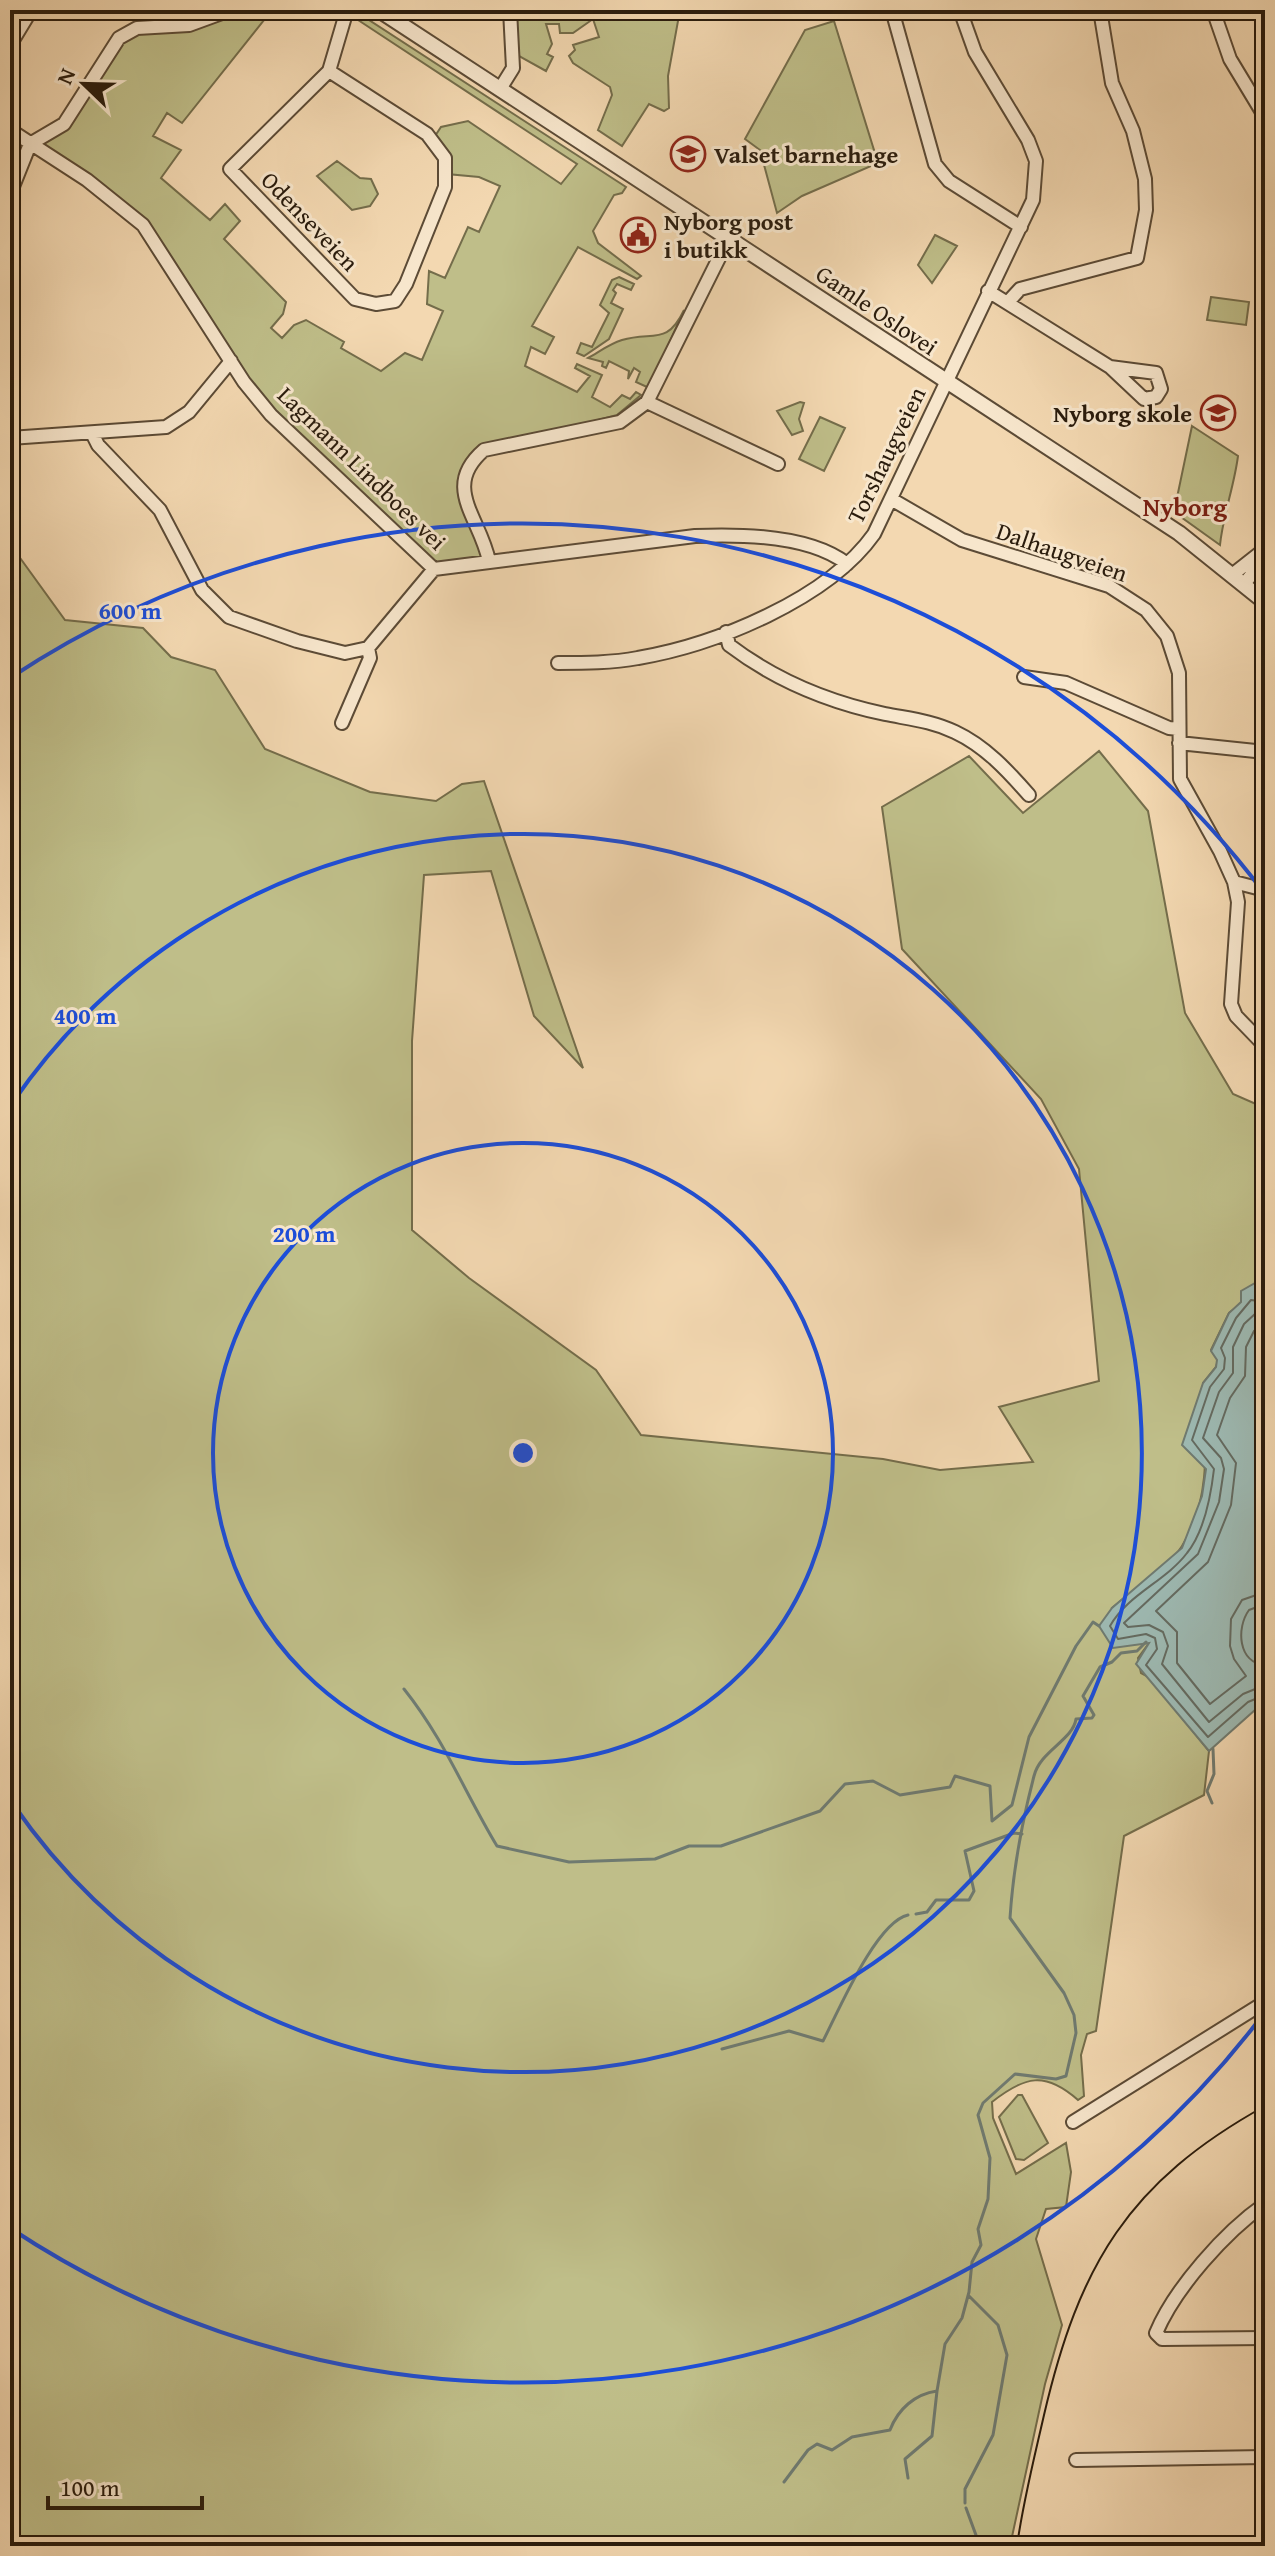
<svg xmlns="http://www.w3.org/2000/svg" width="1275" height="2556" font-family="'Gentium Book Plus',serif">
  <rect width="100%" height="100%" fill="#f3d8b1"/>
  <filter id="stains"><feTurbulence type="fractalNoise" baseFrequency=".0025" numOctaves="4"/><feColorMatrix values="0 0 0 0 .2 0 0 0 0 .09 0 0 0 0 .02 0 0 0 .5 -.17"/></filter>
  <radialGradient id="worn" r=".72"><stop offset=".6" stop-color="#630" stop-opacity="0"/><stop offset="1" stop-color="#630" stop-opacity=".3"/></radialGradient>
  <!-- green -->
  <path fill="#bfbe89" stroke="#746d4b" stroke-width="2" d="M227,10H272L182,123L167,113L153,136L181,150L161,178L210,220L225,204L240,221L224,239L286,302L283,314L271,328L282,338L294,325L306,320L344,342L341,348L381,371L405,353L422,360L443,311L427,304L429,271L445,278L468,227L479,232L500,186L479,177L447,174L433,139L441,127L468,121L561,184L577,164L352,16L355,11L626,187L622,193L614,195L593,231L598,243L641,276L637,279L578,247L532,326L554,337L545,354L531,347L525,366L577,392L590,376L575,368L577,364L602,375L592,397L610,407L622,395L630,399L636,392L641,395L617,415L484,450L462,478L489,561L434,569L271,415L148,231L30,144L64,123L118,44L137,28L208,20Z
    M515,10H680L668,76L669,108L664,111L649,104L622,146L598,130L612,95L610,87L573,63L569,56L575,50L573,45L599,37L593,19L573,33H560L559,24H546L552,44L547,54L553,57L546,71L517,55Z
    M834,21L878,163L802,196L777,213L760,150L745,139L805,30Z
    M337,161L360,178L371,179L378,194L370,206L352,210L317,176Z
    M935,235L957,246L932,283L918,265Z
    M619,277L634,284L631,290L617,284L613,290L616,293L611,303L623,309L609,339L584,356L577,353L581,343L592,347L609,313L600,305L612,280Z
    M1211,297L1249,302L1246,325L1207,320Z
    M684,310L651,384L647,387L636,382L640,372L634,368L628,379L629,371L609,361L606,368L602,366L603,362L588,358C599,352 609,344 622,340C653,331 667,346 684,310Z
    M800,402L804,403L799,419L803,431L792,435L777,411Z
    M820,417L845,428L824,471L799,459Z
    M1192,426L1238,456C1234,487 1223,515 1220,545L1174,512Z
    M10,544L65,620L143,628L171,657L215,670L265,749L370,792L436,801L462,784L484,781L583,1068L534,1016L491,871L424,875L412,1041V1230L469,1278L596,1370L641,1435L883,1459L940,1470L1033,1462L999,1407L1099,1381L1079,1169L1041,1099L902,949L882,807L969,756L1023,813L1099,751L1148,811L1185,1013L1233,1094L1265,1108V1295L1257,1292L1229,1313L1211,1350L1218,1360L1216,1367L1203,1383C1205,1438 1213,1497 1182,1546C1170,1566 1131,1591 1112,1608L1149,1643L1138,1658L1141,1673L1150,1678L1209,1751L1204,1795L1124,1836L1096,2031L1087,2034L1081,2055L1084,2096L1078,2100C1045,2071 1025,2076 992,2102L993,2118L1016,2174L1066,2143L1071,2172L1066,2207L1046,2209L1036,2239L1062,2325L1045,2384L1010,2546H10Z
    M1018,2095H1022L1048,2143L1024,2160L1016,2159L999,2117Z"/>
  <!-- water -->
  <path fill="#9db9b2" stroke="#6f7a70" stroke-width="2" d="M1255,1283L1257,1292L1265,1295V1617C1259,1627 1257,1641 1265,1651V1701L1209,1751L1136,1664L1149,1643L1113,1648L1099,1626L1112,1608L1182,1548L1202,1496L1206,1469L1182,1445L1203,1383L1216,1367L1217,1360L1211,1351L1229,1313L1241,1302V1291Z"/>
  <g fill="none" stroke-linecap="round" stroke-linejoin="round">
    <!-- shore -->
    <path stroke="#646a60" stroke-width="2" d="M1265,1302L1251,1300L1236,1318L1221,1348L1225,1358L1224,1369L1210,1387L1192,1440L1214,1469C1211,1495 1204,1532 1187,1553C1166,1581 1127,1595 1110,1626L1118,1639L1146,1634L1155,1638L1157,1649L1146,1665L1208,1737L1248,1702L1265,1695
      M1265,1313H1256L1244,1324L1233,1347V1373L1219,1392L1203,1438L1221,1458L1224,1469L1219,1502L1198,1554L1124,1623L1128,1627L1149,1625L1163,1632L1168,1646L1162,1664L1209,1722L1243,1694L1265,1685
      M1265,1325L1254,1331L1246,1347L1245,1376L1230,1398L1217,1435L1236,1463L1231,1505L1208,1562L1156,1611L1177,1632V1663L1210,1704L1246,1676L1234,1659L1230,1646L1231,1619L1242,1600L1265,1592
      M1265,1604L1249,1610C1236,1628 1238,1663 1265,1665"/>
    <!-- stream -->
    <path stroke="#6f7a70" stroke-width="3" d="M404,1689C444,1739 465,1793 497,1846L569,1862L655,1859L689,1846H721L820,1811L845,1784L873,1781L900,1795L950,1787L955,1776L990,1786L992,1821L1012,1805L1029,1737L1076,1646L1093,1622L1099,1626
      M1212,1803L1207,1791L1214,1774L1213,1749
      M916,1914L927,1912L936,1900H969L974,1891L965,1851L1014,1833L1022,1834
      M722,2049L789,2031L823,2041C838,2012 876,1922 908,1915
      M908,2478L905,2459L932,2436L937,2391
      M784,2482L808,2450L817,2444L832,2450L852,2437L890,2430C898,2409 915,2394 937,2391L945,2344L962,2318L969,2292L972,2262L981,2245L978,2229L988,2199L990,2158L978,2115L983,2103L1015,2074L1056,2079L1066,2076L1076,2033L1074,2015L1064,1993L1010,1918C1013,1871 1022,1822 1034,1776C1040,1751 1073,1740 1076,1719L1092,1718L1094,1715L1083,1696L1100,1667L1112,1662L1121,1653L1137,1651L1146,1642
      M965,2503V2489L993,2435L1007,2355L998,2325L969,2296
      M966,2508L980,2546"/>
    <!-- minor casing -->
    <g stroke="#5c4b36" stroke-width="16">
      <path id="minor" d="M892,10L935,164L949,181L1021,227
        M1213,10L1230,59L1265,117
        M329,71L427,134L445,158V187L406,284L395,301L376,304L355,299L230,169L329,71L347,10
        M500,89L513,68L510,10
        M10,130L87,180L143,225L244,382L271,415L434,569L695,536C741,534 810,535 847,564
        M10,194L30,144L64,124L119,38L137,28L189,25L230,10
        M988,291L1110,367L1144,399L1156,397L1161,389L1156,373L1110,367
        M1008,302L1020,289L1137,258L1146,210L1145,179L1133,131L1112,83L1100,10
        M647,402L778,464
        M92,433L98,445L160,510L202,590L229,617L297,641L345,653L368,648L434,569
        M10,438L166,427L189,412L231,361
        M891,499L962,540L1109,586L1146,610L1167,636L1179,673L1180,779L1220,851L1234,882L1238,902L1231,1004L1236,1016L1265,1046
        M489,561C480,517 441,487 484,450L620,422L647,402L728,240
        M1232,575L1265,549
        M1244,584L1265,558
        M726,632L729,645C775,680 828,702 885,714C910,719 932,721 955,732C985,746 1008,771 1029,795
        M558,663C584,663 612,663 638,658C715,645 828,599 874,534L1033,200L1036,161L1028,140L975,52L960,10
        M1024,677L1066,683L1169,728L1179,729
        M342,723L370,658L368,648
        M1179,743L1265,752
        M1234,882L1265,890
        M1073,2122L1265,2002
        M1265,2204C1225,2232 1175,2288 1156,2333L1162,2339L1265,2338
        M1076,2460L1265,2457"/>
    </g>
    <!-- tertiary casing -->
    <g stroke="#5c4b36" stroke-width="18">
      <path id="tertiary" d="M379,10L1179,533L1265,602
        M10,43L30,10"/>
    </g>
    <!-- minor -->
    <use href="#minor" stroke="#f7e6cc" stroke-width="12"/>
    <!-- tertiary -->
    <use href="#tertiary" stroke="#f7e6cc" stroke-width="14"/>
    <!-- tram -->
    <path stroke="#2a1c0d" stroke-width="2" d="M1017,2546C1023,2502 1034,2459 1044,2415C1079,2265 1128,2182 1265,2106"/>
  </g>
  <!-- distance rings -->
  <g fill="none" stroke="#1d4ed8" stroke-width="4">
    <circle cx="523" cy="1453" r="310"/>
    <path d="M13 1102A619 619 0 1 1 13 1804"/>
    <path d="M1265 2012A929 929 0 0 1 10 2228M10 678A929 929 0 0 1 1265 894"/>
  </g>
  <!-- icons -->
  <defs>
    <g id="school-ring" transform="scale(1.8)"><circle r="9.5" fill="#f7e6cc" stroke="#8f2418" stroke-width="1.5"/><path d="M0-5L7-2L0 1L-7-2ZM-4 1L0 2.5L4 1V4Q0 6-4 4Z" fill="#8f2418"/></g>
    <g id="civic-ring" transform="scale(1.8)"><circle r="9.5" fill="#f7e6cc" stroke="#8f2418" stroke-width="1.5"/><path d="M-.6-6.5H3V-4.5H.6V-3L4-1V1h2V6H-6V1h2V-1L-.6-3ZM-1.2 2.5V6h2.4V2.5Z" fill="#8f2418"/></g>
  </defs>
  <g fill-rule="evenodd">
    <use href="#school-ring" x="688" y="154"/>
    <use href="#civic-ring" x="638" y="235"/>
    <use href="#school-ring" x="1218" y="413"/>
  </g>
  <g text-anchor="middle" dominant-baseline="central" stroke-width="6" stroke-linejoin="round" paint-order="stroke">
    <!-- poi labels -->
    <g font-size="24" font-weight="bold" fill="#2a1c0d" stroke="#f7e6cc" text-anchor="start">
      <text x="714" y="154">Valset barnehage</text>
      <text x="664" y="221">Nyborg post<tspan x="664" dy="28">i butikk</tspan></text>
      <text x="1192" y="413" text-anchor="end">Nyborg skole</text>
    </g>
    <!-- street labels -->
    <g font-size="24" fill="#2a1c0d" stroke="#f7e6cc">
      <text transform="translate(310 221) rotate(46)">Odenseveien</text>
      <text transform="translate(877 310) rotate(34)">Gamle Oslovei</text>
      <text transform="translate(886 455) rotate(-64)">Torshaugveien</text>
      <text transform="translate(362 468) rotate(44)">Lagmann Lindboes vei</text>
      <text transform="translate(1062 552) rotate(19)">Dalhaugveien</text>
    </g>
    <!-- neighbourhood labels -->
    <g font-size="26" font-weight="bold" fill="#7a1f14" stroke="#f7e6cc">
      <text x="1185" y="506">Nyborg</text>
    </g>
  </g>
  <circle cx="523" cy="1453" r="12" fill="#1d4ed8" stroke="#f7e6cc" stroke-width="4"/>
  <g font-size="24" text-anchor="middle" font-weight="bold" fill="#1d4ed8" stroke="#f7e6cc" stroke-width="6" stroke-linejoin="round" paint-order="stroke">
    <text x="130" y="619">600 m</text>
    <text x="85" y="1024">400 m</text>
    <text x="304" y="1242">200 m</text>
  </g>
  <!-- margin -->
  <rect width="1275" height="2556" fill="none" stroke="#f3d8b1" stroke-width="40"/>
  <rect x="12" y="12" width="1251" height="2532" fill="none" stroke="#2a1c0d" stroke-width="4"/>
  <rect x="20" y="20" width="1235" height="2516" fill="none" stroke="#2a1c0d" stroke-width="2"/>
  <!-- north arrow -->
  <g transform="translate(84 84) rotate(293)" stroke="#f7e6cc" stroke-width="6" paint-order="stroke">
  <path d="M0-6L14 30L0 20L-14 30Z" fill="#2a1c0d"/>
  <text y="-12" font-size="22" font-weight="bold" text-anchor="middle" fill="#2a1c0d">N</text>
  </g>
  <!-- scale -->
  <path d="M48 2496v12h154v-12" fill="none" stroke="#2a1c0d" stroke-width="4"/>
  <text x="60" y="2496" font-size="24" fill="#2a1c0d" stroke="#f7e6cc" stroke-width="6" paint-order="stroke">100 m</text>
  <rect width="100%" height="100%" filter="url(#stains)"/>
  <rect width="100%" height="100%" fill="url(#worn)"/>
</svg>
